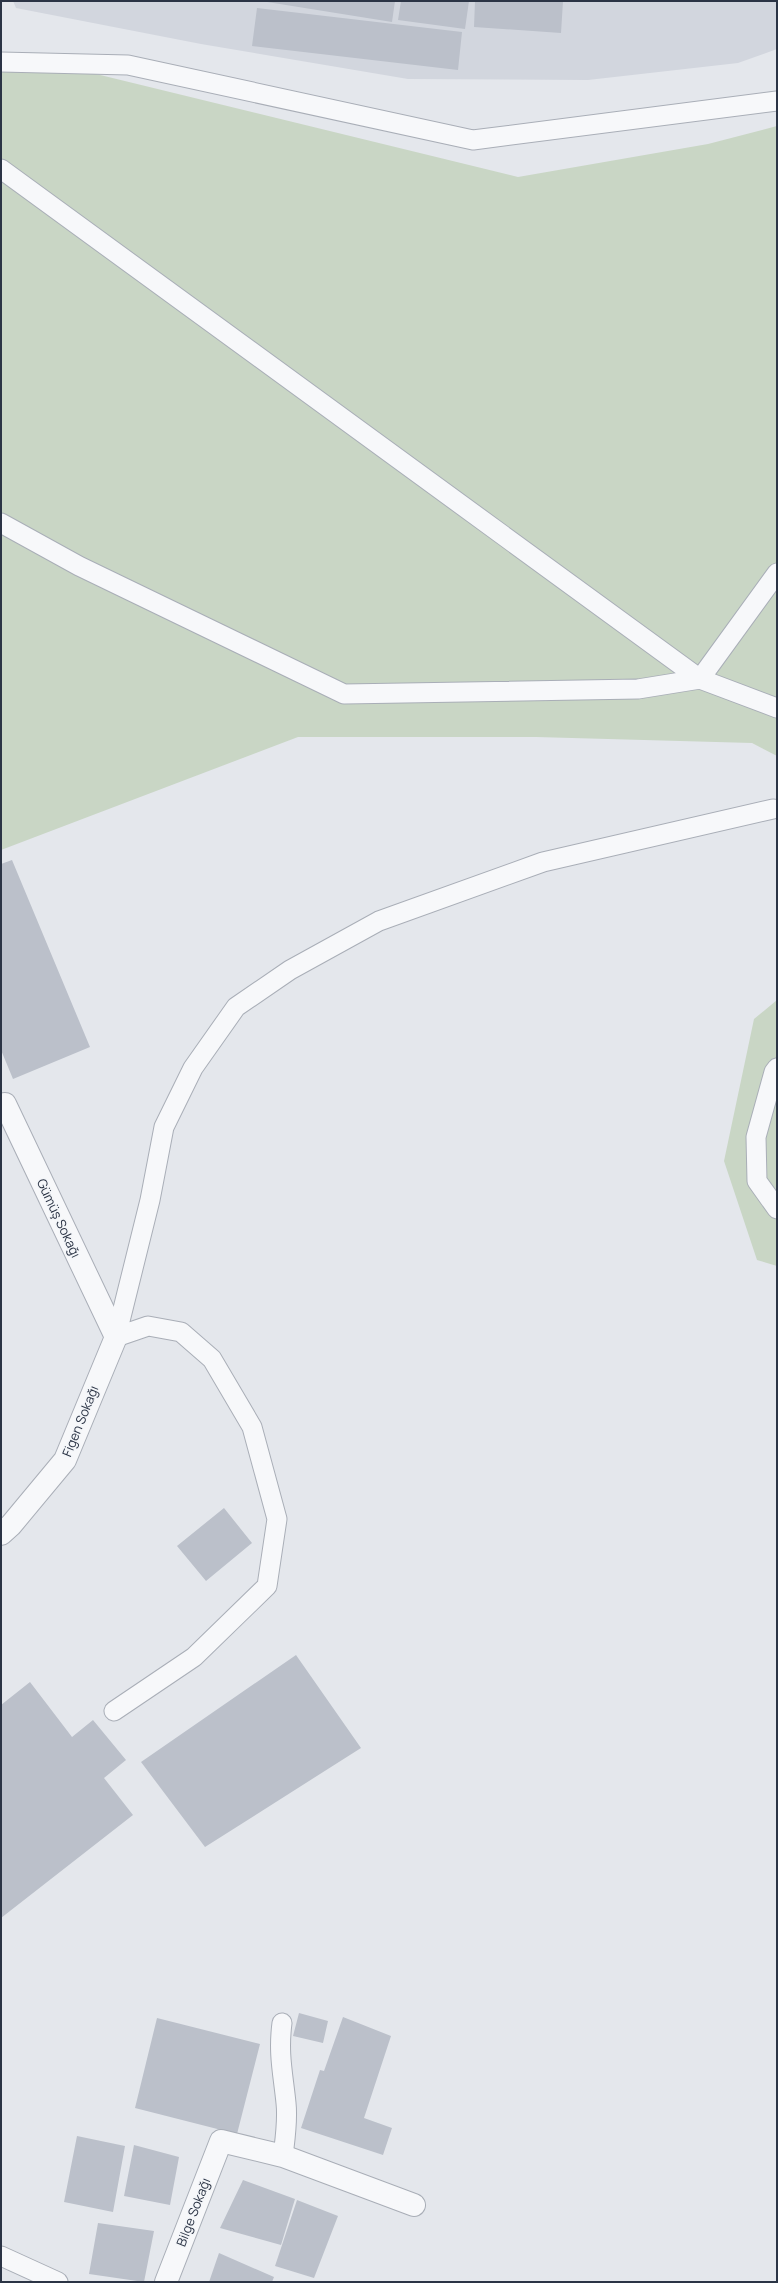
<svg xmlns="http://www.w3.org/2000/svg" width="778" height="2283" font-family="Manrope,sans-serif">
  <rect width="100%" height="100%" fill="#e4e7ec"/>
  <!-- built -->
  <path fill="#d2d6de" d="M13,1H777V49L738,63L588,80L408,79L201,44L16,8Z"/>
  <!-- green -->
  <path fill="#c9d6c5" d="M51,63L518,177L708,144L777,126V756L752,743L536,737H298L1,850V66Z
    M777,1000V1266L757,1260L724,1161L754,1019Z"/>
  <!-- building -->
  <path fill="#bbc0ca" d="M261,1H395L392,22Z
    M401,1H469L465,29L398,20Z
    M475,1H563L561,33L474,27Z
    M257,8L462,32L458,70L252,46Z
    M12,860L90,1047L13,1079L1,1050V864Z
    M224,1508L252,1543L206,1581L177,1546Z
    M296,1655L361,1748L205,1847L141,1762Z
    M30,1682L72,1737L93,1720L126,1760L104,1778L133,1815L1,1918V1705Z
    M299,2013L328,2021L323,2043L293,2036Z
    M343,2017L391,2036L364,2118L392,2128L383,2155L301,2128L320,2070L324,2071Z
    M157,2018L260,2044L237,2134L135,2108Z
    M77,2136L125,2146L113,2212L64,2202Z
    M134,2145L179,2157L170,2205L124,2196Z
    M243,2180L295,2199L281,2245L220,2228Z
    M297,2200L338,2216L314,2278L275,2266Z
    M98,2223L154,2231L144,2282L89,2274Z
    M219,2253L274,2277L272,2282H209Z"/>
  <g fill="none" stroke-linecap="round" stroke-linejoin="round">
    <!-- service casing -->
    <g stroke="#a9aeb7" stroke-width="21">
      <path id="service" d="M1,62L128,65L473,140L777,101
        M1,169L700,679L777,573
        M1,523L79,566L344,694L638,689L700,679L777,708
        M777,1068L774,1072L756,1137L757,1181L777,1209
        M116,1337L150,1200L164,1127L193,1068L236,1007L290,970L379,921L543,862L773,809
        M114,1711L194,1657L267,1586L277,1519L252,1427L212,1359L181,1332L148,1326L116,1337
        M282,2023C278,2054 283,2073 286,2103C288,2121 285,2139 283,2156
        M1,2256L58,2282"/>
    </g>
    <!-- minor casing -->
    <g stroke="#a9aeb7" stroke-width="24">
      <path id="minor" d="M1,1106L5,1104L116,1337L65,1460L11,1525L1,1534
        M166,2282L221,2141L283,2156L414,2205"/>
    </g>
    <!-- service -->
    <use href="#service" stroke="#f7f8fa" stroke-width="19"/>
    <!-- minor -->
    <use href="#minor" stroke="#f7f8fa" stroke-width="22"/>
  </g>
  <g text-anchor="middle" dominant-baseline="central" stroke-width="3" stroke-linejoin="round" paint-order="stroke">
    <!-- street labels -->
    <g font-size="13" fill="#2b3445" stroke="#f4f6f9">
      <text transform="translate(59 1218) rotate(65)">Gümüş Sokağı</text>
      <text transform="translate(80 1421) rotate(-68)">Figen Sokağı</text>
      <text transform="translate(193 2212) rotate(-69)">Bilge Sokağı</text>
    </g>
  </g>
  <!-- border -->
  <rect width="778" height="2283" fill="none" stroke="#2b3445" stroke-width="4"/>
</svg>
